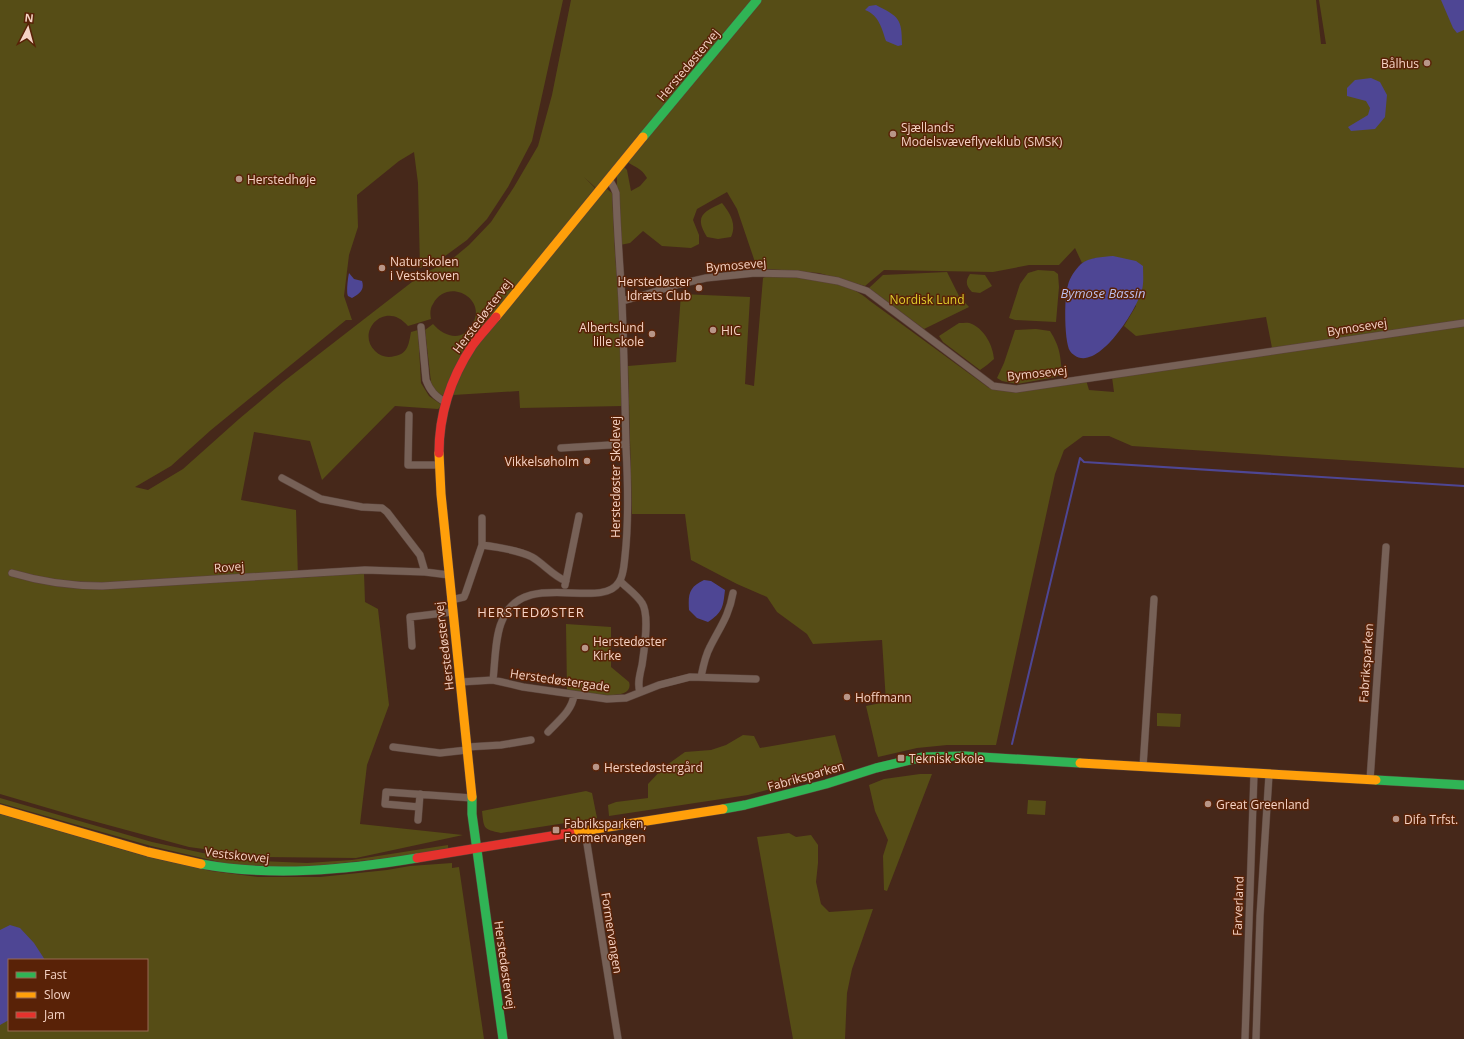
<svg xmlns="http://www.w3.org/2000/svg" width="1464" height="1039" font-family="'Open Sans',sans-serif">
  <rect width="100%" height="100%" fill="#46281a"/>
  <!-- green -->
  <path fill="#564d16" fill-rule="evenodd" d="M0,0H563L532,141L508,187L487,219L467,240L441,259L420,268L418,183L414,152L399,161L357,195L358,227L349,255L344,296L352,320H346L211,430L171,466L135,487L148,490L183,469L239,419L283,382L421,275L451,260L469,245L491,222L514,187L538,146L552,95L571,0H752L596,188L584,177L595,188L471,344L444,396L435,392L431,382L425,330L433,324C445,338 464,342 473,323C487,298 447,277 433,304C430,308 430,314 431,319L408,326C386,299 355,331 375,351C381,357 388,358 395,356C408,354 409,343 411,332L418,330L421,383L429,396L442,405L438,409L395,406L322,480L310,441L254,432L241,500L296,510L298,578L364,573L365,602L378,609L389,705L367,765L360,824L463,835L356,858L262,857L189,847L82,818L0,794Z
    M761,0H1316L1321,44H1326L1319,0H1464V468L1132,446L1109,436H1083L1064,450L1055,474L996,745H947L917,748L878,757L866,706L886,702L882,640L813,644L807,634L777,612L767,597L737,584L691,560L685,514H632L628,366L676,362L681,294L750,297L745,384L754,386L763,278L767,276C777,277 788,276 798,277C822,279 852,284 870,301L989,388L1086,380L1089,390L1114,392L1112,377L1273,353L1266,317L1136,336L1124,326L1136,306L1095,258L1082,263L1075,248L1059,265H1029L993,272L884,270L865,286L819,273L757,268L737,209L727,192L697,209L693,220L699,235V244L691,248L662,246L643,231L630,243L620,245L617,193V173L623,166L627,170L631,191L640,186L647,178C641,167 635,168 626,161Z
    M607,189L612,193L615,254L619,305L623,406L520,408L519,391L453,395L460,372L476,347L601,192Z
    M722,203C730,213 737,224 731,237L718,239L707,237C694,216 703,212 722,203Z
    M1038,270L1054,271L1058,274L1059,287L1056,322L1015,320L1009,318L1020,284L1028,273Z
    M947,272L959,296L969,307L924,329L869,288L883,275Z
    M970,274L985,275L992,286L980,293L972,292C966,286 965,281 970,274Z
    M959,323C963,323 969,322 972,324C985,330 993,346 994,359L987,365L980,370L943,342L939,336Z
    M1036,329L1050,331C1060,347 1060,354 1062,372L1056,377L1017,384L1002,381L997,378L1004,363L1015,330Z
    M566,624L611,627V667L629,682C636,705 578,691 567,690Z
    M1157,713L1181,714L1180,727L1157,726Z
    M743,735L754,736L760,748L835,735L844,766L782,786L748,795L609,816L608,805L616,802L648,798V784L664,767L685,752L711,750L726,745Z
    M920,774H932L887,891L884,890L883,856L888,840L875,811L869,785L884,779Z
    M586,791L592,793L597,818L501,833C483,829 484,829 482,811Z
    M0,798L152,842L235,860L307,863L352,860L448,845V848L405,856L306,867L232,865L151,846L0,803Z
    M1028,800L1046,801L1045,815L1027,814Z
    M0,814L148,857L211,871L258,877H320L387,870L410,866L452,863V868L459,867L484,1039H0ZM9,960H147V1030H9Z
    M789,833L796,837L811,835L818,845V863L816,882L821,904L829,912L873,909L852,969L847,993L845,1039H793L757,837Z"/>
  <!-- water -->
  <path fill="#4e4694" d="M1441,0H1464V30L1457,33L1453,28Z
    M876,5C899,17 902,18 902,45L898,46L886,41C882,29 879,15 865,10L869,6Z
    M1371,78L1380,82L1387,95L1385,117L1375,129L1351,131L1348,127L1368,115L1370,108L1366,101L1347,96V88L1355,80Z
    M1113,256L1136,261L1143,266C1143,274 1144,282 1142,290C1137,309 1098,373 1074,355C1073,354 1071,353 1070,351C1064,342 1064,296 1068,285C1070,277 1075,270 1081,264C1089,257 1103,257 1113,256Z
    M349,273L354,279L362,281C365,290 359,294 352,298L348,296C346,293 348,277 349,273Z
    M704,580L711,581L725,590C723,607 723,612 708,622L697,618L689,610C688,594 689,587 704,580Z
    M10,925L20,928L34,943L45,960H9V1020L0,1025V930Z"/>
  <g fill="none" stroke-linecap="round" stroke-linejoin="round">
    <!-- stream -->
    <path stroke="#4e4694" stroke-width="2" d="M1012,744L1080,458L1084,462L1464,486"/>
    <!-- street casing -->
    <g stroke="#5a4239" stroke-width="8">
      <path id="street" d="M622,301L637,297L680,284L706,278L755,273L797,274L838,281L867,291L993,386L1016,389L1464,323
        M421,327L426,380C430,391 435,396 445,402
        M409,415L408,465H439
        M561,448L626,444
        M282,478L321,499L362,507L382,508L387,512L420,555L425,572
        M482,545C497,547 519,550 532,557C544,564 553,576 566,581
        M12,573C42,582 71,586 102,586L365,570L425,572L449,575
        M620,581C627,588 637,595 642,603C650,615 644,651 642,665C640,674 637,684 640,692
        M565,585L579,516
        M451,600L464,597L466,592L482,545V518
        M412,646L410,617L452,612
        M701,677C703,667 705,656 710,647C720,627 729,616 733,593
        M493,680C495,663 495,636 502,621C523,567 601,612 619,582C624,575 624,564 625,556C629,520 628,484 626,447C625,399 624,350 622,302C620,266 617,230 616,193L614,188L609,179
        M461,682L493,680L523,687L607,699L626,698L659,685L690,677L756,679
        M548,732C558,721 572,711 574,695
        M393,747L440,753L467,750
        M467,747L501,745L531,740
        M1143,767L1154,599
        M1370,780L1386,547
        M419,807L385,804L386,792L472,798
        M418,820L420,794
        M585,831L618,1039
        M1245,1039L1254,774
        M1256,1039L1260,916L1269,775"/>
    </g>
    <!-- fast casing -->
    <g stroke="#5a4239" stroke-width="10">
      <path id="fast" d="M643,137L757,0
        M1376,780L1464,785
        M472,797V814L503,1039
        M723,809L745,805L826,784L876,768L923,757L965,756L1080,763
        M201,864C273,877 345,870 417,858"/>
    </g>
    <!-- slow casing -->
    <g stroke="#5a4239" stroke-width="10">
      <path id="slow" d="M496,317L643,137
        M439,453L441,494L472,797
        M1080,763L1376,780
        M0,809L148,852L201,864
        M570,833L723,809"/>
    </g>
    <!-- jam casing -->
    <g stroke="#5a4239" stroke-width="10">
      <path id="jam" d="M439,453C439,414 451,378 472,346C479,336 488,327 496,317
        M417,858L570,833"/>
    </g>
    <!-- street -->
    <use href="#street" stroke="#776157" stroke-width="7"/>
    <!-- fast -->
    <use href="#fast" stroke="#30b455" stroke-width="9"/>
    <!-- slow -->
    <use href="#slow" stroke="#ff9f0a" stroke-width="9"/>
    <!-- jam -->
    <use href="#jam" stroke="#e5322d" stroke-width="9"/>
  </g>
  <!-- markers -->
  <g fill="#b89688" stroke="#592207" stroke-width="1.5">
    <circle cx="1427" cy="63" r="4"/>
    <circle cx="893" cy="134" r="4"/>
    <circle cx="239" cy="179" r="4"/>
    <circle cx="382" cy="268" r="4"/>
    <circle cx="699" cy="288" r="4"/>
    <circle cx="713" cy="330" r="4"/>
    <circle cx="652" cy="334" r="4"/>
    <circle cx="587" cy="461" r="4"/>
    <circle cx="585" cy="648" r="4"/>
    <circle cx="847" cy="697" r="4"/>
    <rect x="897" y="754" width="8" height="8" rx="2"/>
    <circle cx="596" cy="767" r="4"/>
    <circle cx="1208" cy="804" r="4"/>
    <circle cx="1396" cy="819" r="4"/>
    <rect x="552" y="826" width="8" height="8" rx="2"/>
  </g>
  <g text-anchor="middle" dominant-baseline="central" stroke-width="3" stroke-linejoin="round" paint-order="stroke">
    <!-- poi labels -->
    <g font-size="12" fill="#f5d2c4" stroke="#592207" text-anchor="start">
      <text x="1419" y="63" text-anchor="end">Bålhus</text>
      <text x="901" y="127">Sjællands<tspan x="901" dy="14">Modelsvæveflyveklub (SMSK)</tspan></text>
      <text x="247" y="179">Herstedhøje</text>
      <text x="390" y="261">Naturskolen<tspan x="390" dy="14">i Vestskoven</tspan></text>
      <text x="691" y="281" text-anchor="end">Herstedøster<tspan x="691" dy="14">Idræts Club</tspan></text>
      <text x="644" y="327" text-anchor="end">Albertslund<tspan x="644" dy="14">lille skole</tspan></text>
      <text x="721" y="330">HIC</text>
      <text x="579" y="461" text-anchor="end">Vikkelsøholm</text>
      <text x="593" y="641">Herstedøster<tspan x="593" dy="14">Kirke</tspan></text>
      <text x="855" y="697">Hoffmann</text>
      <text x="909" y="758">Teknisk Skole</text>
      <text x="604" y="767">Herstedøstergård</text>
      <text x="1216" y="804">Great Greenland</text>
      <text x="1404" y="819">Difa Trfst.</text>
      <text x="564" y="823">Fabriksparken,<tspan x="564" dy="14">Formervangen</tspan></text>
    </g>
    <!-- street labels -->
    <g font-size="12" fill="#f5d2c4" stroke="#592207">
      <text transform="translate(688 65) rotate(-50)">Herstedøstervej</text>
      <text transform="translate(736 265) rotate(-5)">Bymosevej</text>
      <text transform="translate(482 316) rotate(-53)">Herstedøstervej</text>
      <text transform="translate(1357 327) rotate(-9)">Bymosevej</text>
      <text transform="translate(1037 373) rotate(-6)">Bymosevej</text>
      <text transform="translate(615 477) rotate(-90)">Herstedøster Skolevej</text>
      <text transform="translate(229 567) rotate(-4)">Rovej</text>
      <text transform="translate(444 646) rotate(-97)">Herstedøstervej</text>
      <text transform="translate(1366 663) rotate(-86)">Fabriksparken</text>
      <text transform="translate(560 680) rotate(8)">Herstedøstergade</text>
      <text transform="translate(806 776) rotate(-16)">Fabriksparken</text>
      <text transform="translate(237 855) rotate(6)">Vestskovvej</text>
      <text transform="translate(1238 906) rotate(-88)">Farverland</text>
      <text transform="translate(612 933) rotate(81)">Formervangen</text>
      <text transform="translate(505 965) rotate(82)">Herstedøstervej</text>
    </g>
    <!-- park labels -->
    <g font-size="12" fill="#e0cf2c" stroke="#592207">
      <text x="927" y="299">Nordisk Lund</text>
    </g>
    <!-- water labels -->
    <g font-size="13" font-style="italic" fill="#bbbdec" stroke="#592207">
      <text x="1103" y="293">Bymose Bassin</text>
    </g>
    <!-- neighbourhood labels -->
    <g font-size="13" letter-spacing="1" fill="#f5d2c4" stroke="#592207">
      <text x="531" y="612">HERSTEDØSTER</text>
    </g>
  </g>
  <!-- legend -->
  <rect x="8" y="959" width="140" height="72" fill="#592207" stroke="#976853"/>
  <rect x="16" y="972" width="20" height="6" fill="#30b455" stroke="#976853"/>
  <text x="44" y="979" font-size="12" fill="#f5d2c4">Fast</text>
  <rect x="16" y="992" width="20" height="6" fill="#ff9f0a" stroke="#976853"/>
  <text x="44" y="999" font-size="12" fill="#f5d2c4">Slow</text>
  <rect x="16" y="1012" width="20" height="6" fill="#e5322d" stroke="#976853"/>
  <text x="44" y="1019" font-size="12" fill="#f5d2c4">Jam</text>
  <!-- north arrow -->
  <g transform="translate(28 28) rotate(6)" stroke="#592207" stroke-width="3" paint-order="stroke">
  <path d="M0-3L7 15L0 10L-7 15Z" fill="#f5d2c4"/>
  <text y="-6" font-size="11" font-weight="bold" text-anchor="middle" fill="#f5d2c4">N</text>
  </g>
</svg>
